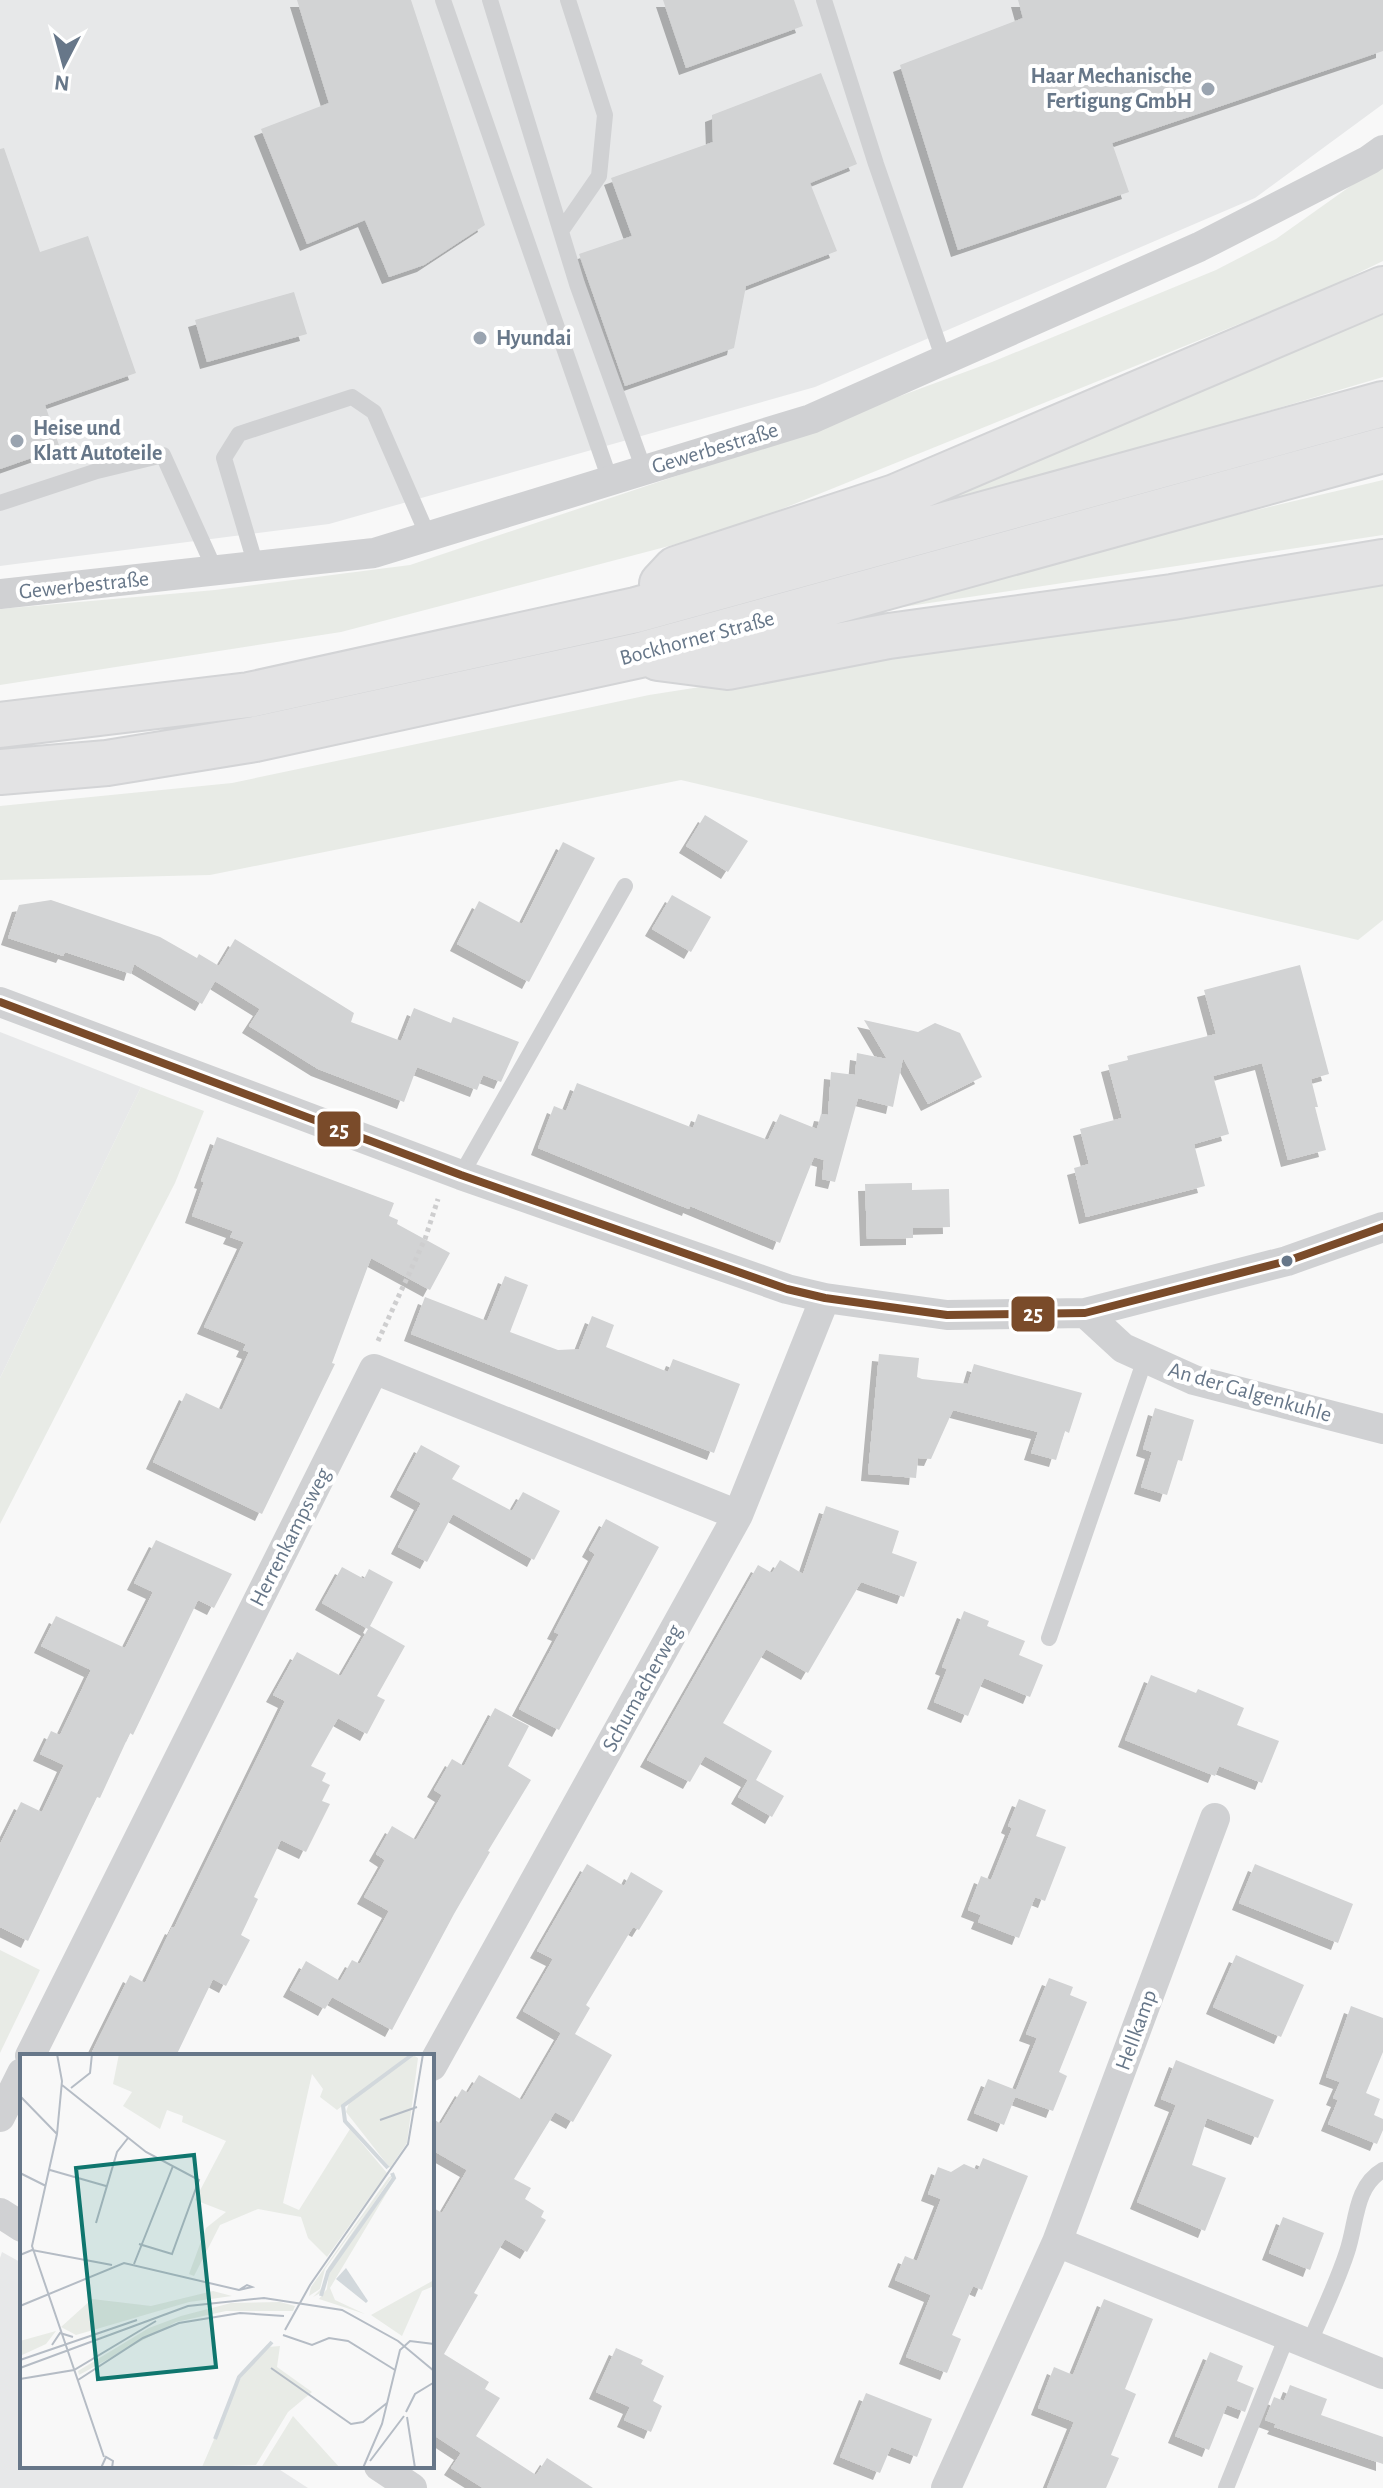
<svg xmlns="http://www.w3.org/2000/svg" width="1383" height="2488" font-family="'Alegreya Sans',sans-serif">
  <defs>
    <filter id="shadow"><feDropShadow dx="-7" dy="7" stdDeviation="0" flood-color="#0004"/></filter>
  </defs>
  <rect width="100%" height="100%" fill="#f8f8f8"/>
  <!-- built -->
  <path fill="#e7e8e9" d="M0,0H1383V104L1255,198L815,387L329,524L0,566Z
    M0,1032L141,1087L0,1378Z
    M2,2252L22,2263V2466H274L308,2488H0V2258Z"/>
  <!-- green -->
  <path fill="#e8ebe6" d="M1383,163V261L1323,290L730,530L341,632L0,685V609L215,590L410,565L760,448L992,362L1216,270L1276,239Z
    M1383,306V377L1177,438L936,505L932,499Z
    M1383,480V535L889,609L1164,532Z
    M1383,580V920L1358,940L681,780L210,875L0,880V806L232,783L649,695Z
    M141,1087L204,1111L175,1183L0,1524V1378Z
    M0,1950L40,1970L0,2053Z"/>
  <!-- building -->
  <path fill="#d2d3d4" filter="url(#shadow)" d="M297,0H411L485,225L424,265L389,277L365,220L307,244L261,129L329,103Z
    M663,0H794L803,26L686,68Z
    M1018,0H1383V51L1112,143L1129,192L958,250L900,65L1023,18Z
    M821,73L857,164L810,183L837,251L746,286L734,348L625,386L579,254L632,236L611,178L713,142L712,115Z
    M4,148L40,252L88,236L136,373L45,405L60,448L0,469V149Z
    M294,292L307,334L207,362L195,320Z
    M705,815L748,841L728,872L686,846Z
    M563,842L595,858L529,982L457,944L479,901L522,924Z
    M672,895L711,917L691,952L652,929Z
    M51,900L160,937L197,958L199,954L219,966L235,939L354,1013L351,1022L401,1041L414,1008L451,1023L453,1017L519,1042L501,1082L483,1075L477,1090L417,1067L404,1102L318,1069L249,1026L260,1009L215,981L202,1004L134,964L131,974L65,952L63,956L8,938L19,905Z
    M1300,965L1329,1074L1311,1079L1318,1107H1315L1326,1150L1288,1160L1262,1063L1213,1076L1229,1134L1194,1144L1205,1186L1086,1217L1074,1168L1089,1164L1080,1129L1122,1118L1108,1065L1128,1060L1127,1056L1216,1034L1204,990Z
    M864,1020L918,1032L935,1023L960,1033L982,1077L928,1104L903,1058L893,1107L858,1098L835,1182L822,1179L824,1160L814,1157L780,1243L690,1206L689,1209L666,1200L538,1148L554,1106L566,1111L577,1083L693,1128L698,1114L768,1140L780,1114L817,1129L821,1114L828,1115L831,1072L855,1075L857,1053L887,1059Z
    M217,1137L394,1203L389,1216L398,1220L397,1224L450,1253L430,1290L371,1258L332,1363L335,1364L262,1514L153,1462L186,1393L222,1410L249,1352L243,1350L246,1344L204,1327L244,1242L230,1237L233,1231L192,1216L204,1182L201,1181Z
    M912,1183V1190L949,1189L950,1227L913,1228V1238L867,1239L865,1184Z
    M505,1276L528,1285L510,1332L558,1350L579,1349L592,1316L614,1325L606,1347L668,1372L673,1359L740,1384L714,1453L411,1334L425,1297L487,1321Z
    M879,1354L919,1358L917,1377L922,1379L968,1384L974,1364L1082,1393L1069,1433L1065,1431L1056,1460L1031,1453L1038,1432L953,1410L931,1459L918,1458L916,1478L868,1474Z
    M1155,1408L1194,1420L1182,1461L1178,1460L1167,1495L1141,1487L1152,1452L1143,1449Z
    M421,1445L460,1466L452,1479L512,1511L523,1492L560,1511L534,1560L453,1514L427,1562L398,1547L421,1503L397,1490Z
    M826,1506L899,1531L892,1553L917,1562L904,1597L861,1582L808,1673L766,1649L723,1723L772,1751L756,1780L784,1796L772,1817L738,1797L748,1780L705,1756L690,1782L647,1760L758,1565L772,1573L780,1560L803,1574Z
    M606,1519L659,1547L559,1730L519,1709L559,1634L554,1632L595,1554L589,1550Z
    M156,1540L232,1574L214,1608L198,1600L133,1735L130,1733L100,1798L97,1797L28,1941L0,1927V1844L21,1802L42,1812L64,1765L40,1754L51,1731L60,1735L91,1670L41,1646L56,1616L125,1648L153,1592L134,1583Z
    M342,1567L364,1579L369,1569L393,1582L370,1626L405,1646L377,1696L385,1700L367,1734L338,1718L311,1766L326,1773L322,1781L330,1785L322,1801L330,1804L306,1852L281,1840L254,1897L258,1899L241,1935L250,1940L226,1986L213,1979L176,2056H90L130,1975L145,1983L172,1927L174,1928L285,1701L273,1695L297,1652L341,1676L368,1629L322,1603Z
    M964,1611L989,1621L987,1626L1025,1641L1019,1655L1043,1665L1030,1697L984,1678L968,1716L934,1702L947,1669L942,1667Z
    M1151,1675L1196,1693L1198,1689L1244,1708L1237,1725L1279,1741L1262,1783L1219,1766L1215,1776L1125,1740Z
    M495,1708L529,1726L508,1766L531,1780L488,1851L490,1852L454,1914L392,2030L332,1997L325,2009L290,1990L306,1961L340,1981L352,1960L360,1964L389,1911L364,1897L385,1860L376,1854L392,1826L416,1840L442,1795L434,1790L452,1759L464,1766Z
    M1019,1799L1046,1810L1036,1836L1066,1847L1045,1901L1035,1897L1019,1938L978,1922L981,1915L968,1910L981,1876L991,1880L1012,1828L1008,1826Z
    M587,1864L624,1886L631,1872L663,1891L639,1930L633,1927L586,2005L590,2008L575,2034L612,2055L573,2122L555,2112L514,2179L531,2188L525,2199L544,2211L541,2217L546,2220L527,2252L505,2239L474,2293L478,2295L444,2354L489,2382L485,2389L500,2398L476,2436L536,2475L547,2458L593,2488H483L451,2468L461,2453L432,2434V2207L442,2213L467,2170L432,2150V2118L441,2124L462,2089L468,2093L479,2075L522,2100L561,2033L523,2011L553,1959L537,1951Z
    M1255,1864L1353,1904L1338,1943L1239,1903Z
    M1236,1955L1304,1985L1281,2037L1213,2007Z
    M1049,1978L1073,1987L1070,1995L1087,2002L1059,2072L1067,2076L1053,2111L1015,2097L1004,2125L974,2113L988,2079L1016,2090L1037,2038L1026,2034Z
    M1351,2006L1383,2018V2052L1366,2093L1380,2099L1374,2115L1383,2119V2130L1377,2144L1328,2124L1338,2100L1333,2098L1340,2082L1326,2077Z
    M1176,2060L1274,2100L1258,2138L1207,2118L1192,2165L1226,2178L1205,2231L1137,2202L1176,2105L1161,2099Z
    M983,2158L1028,2176L982,2290L973,2286L952,2335L961,2339L947,2373L906,2357L931,2295L895,2280L905,2256L917,2261L941,2199L928,2194L938,2167L951,2172L964,2164L978,2170Z
    M1283,2217L1324,2233L1310,2270L1269,2253Z
    M1104,2299L1153,2319L1125,2389L1136,2394L1111,2455L1119,2458L1106,2488H1047L1074,2422L1038,2408L1054,2367L1073,2375Z
    M616,2348L643,2360L641,2364L664,2376L653,2401L662,2406L651,2432L624,2420L630,2407L596,2392Z
    M1210,2352L1243,2366L1237,2381L1254,2388L1245,2412L1227,2405L1209,2450L1175,2436Z
    M1290,2385L1327,2399L1321,2415L1383,2437V2464L1274,2427L1276,2424L1265,2420L1274,2397L1284,2401Z
    M866,2393L932,2419L917,2457L891,2447L880,2473L840,2457Z"/>
  <g fill="none" stroke-linecap="round" stroke-linejoin="round">
    <!-- primary casing -->
    <g stroke="#d3d4d6" stroke-width="48">
      <path id="primary" d="M662,584L676,569L895,497L1383,289
        M658,658L728,667L889,636L1172,597L1383,562
        M0,725L249,695L636,610L1383,404
        M0,772L107,763L255,739L640,655L1383,450"/>
    </g>
    <!-- path -->
    <path stroke="#cececf" stroke-width="5" stroke-dasharray="4 4" stroke-linecap="butt" d="M378,1341L425,1239L438,1199"/>
    <!-- lane -->
    <path stroke="#d0d1d3" stroke-width="16" d="M443,0L610,480
      M490,0L577,284L644,470
      M824,0L876,164L944,360
      M561,231L599,176L605,115L568,0
      M0,503L97,471L163,455L215,570
      M256,566L224,458L239,434L352,397L374,412L428,536
      M461,1175L625,886
      M1049,1638L1145,1359
      M1309,2344C1322,2313 1337,2283 1347,2252C1357,2223 1354,2187 1383,2170
      M1226,2488L1287,2336"/>
    <!-- street -->
    <path stroke="#d0d1d3" stroke-width="30" d="M0,594L374,553L811,419L1199,247L1369,160L1383,150
      M0,1002L461,1175L787,1289L825,1298L947,1315L1085,1313L1287,1261L1383,1227
      M1085,1313L1123,1348L1194,1380L1383,1429
      M30,2056L374,1369L738,1515
      M432,2066L738,1515L825,1298
      M0,2117L22,2073
      M0,2213L22,2227
      M1057,2242L1383,2374
      M379,2466L412,2488
      M946,2488L1057,2242L1215,1818"/>
    <!-- primary -->
    <use href="#primary" stroke="#e3e3e4" stroke-width="44"/>
    <!-- bus-1 casing -->
    <g stroke="#fff" stroke-width="14">
      <path id="bus-1" d="M0,1002L461,1175L787,1289L825,1298L947,1315L1085,1313L1287,1261L1383,1227"/>
    </g>
    <!-- bus-1 -->
    <use href="#bus-1" stroke="#7a4b2a" stroke-width="8"/>
  </g>
  <!-- markers -->
  <g fill="#9aa4b0" stroke="#fff" stroke-width="3">
    <circle cx="1208" cy="89" r="8"/>
    <circle cx="480" cy="338" r="8"/>
    <circle cx="17" cy="441" r="8"/>
  </g>
  <circle fill="#677789" stroke="#fff" stroke-width="3" cx="1287" cy="1261" r="7"/>
  <g text-anchor="middle" dominant-baseline="central" stroke-width="8" stroke-linejoin="round" paint-order="stroke">
    <!-- poi labels -->
    <g font-size="22" font-weight="bold" fill="#677789" stroke="#fff" text-anchor="start">
      <text x="1192" y="76" text-anchor="end">Haar Mechanische<tspan x="1192" dy="25">Fertigung GmbH</tspan></text>
      <text x="496" y="338">Hyundai</text>
      <text x="33" y="428">Heise und<tspan x="33" dy="25">Klatt Autoteile</tspan></text>
    </g>
    <!-- street labels -->
    <g font-size="22" fill="#677789" stroke="#fff">
      <text transform="translate(715 448) rotate(-17)">Gewerbestraße</text>
      <text transform="translate(84 585) rotate(-6)">Gewerbestraße</text>
      <text transform="translate(697 638) rotate(-15)">Bockhorner Straße</text>
      <text transform="translate(1250 1392) rotate(16)">An der Galgenkuhle</text>
      <text transform="translate(290 1537) rotate(-63)">Herrenkampsweg</text>
      <text transform="translate(642 1688) rotate(-61)">Schumacherweg</text>
      <text transform="translate(1136 2030) rotate(-70)">Hellkamp</text>
    </g>
  </g>
  <!-- overview -->
  <g transform="translate(20 2054)">
    <rect width="414" height="414" fill="#f8f8f8"/>
    <path d="M99,0H390L317,56L300,43L303,35L292,20L263,149L279,156L330,75L367,119L307,203L288,184L281,163L238,155L200,171L174,222L169,220L186,174L206,158L175,146L206,87L162,68L163,62L147,56L140,75L103,52L112,38L93,30ZM393,1L398,4L387,89L370,114L326,58L329,49ZM373,121L307,218L304,237L293,243L303,233L308,214L349,154L305,215L300,235L289,242L291,233L369,123ZM375,125L310,234L315,246L345,260L299,245L307,235L309,217ZM414,226V232L402,237L382,282L351,261ZM193,237L212,242L169,248L56,281L41,273L72,245L131,252ZM260,248L275,252L273,257H206L156,268L59,321L58,317L129,274L161,262L211,249ZM36,277L26,290L0,302V287ZM260,292L257,313L292,338L268,358L236,411L182,413L221,323L248,293ZM273,362L320,414H241Z" fill="#e8ebe6"/>
    <path d="M326,214L348,247L346,249L316,225Z" fill="#d2d8dc"/>
    <path fill="none" stroke="#d2d8dc" stroke-width="4" d="M368,114L325,67L323,52L393,0M301,242L308,218L374,124L372,119M195,385L219,323L252,288"/>
    <path fill="none" stroke="#b5bcc5" stroke-width="2" d="M37,0L42,27L37,80L12,192L84,403M42,31L126,98L179,126L152,200L119,190M51,34L70,19L72,0M0,42L37,80M360,66L397,53M30,116L86,132M0,119L26,132M76,169L97,98L108,84M0,201L12,196L92,211M114,210L153,112M0,252L104,209L219,236L232,233L227,231L219,236M265,276L290,231L388,90L403,0M263,281L292,291L309,284L328,287L375,316M32,291L40,279L53,283M0,306L117,266M0,314L168,252L244,244L322,256L378,287L414,317M251,314L331,370L343,368L367,349M0,325L54,316L136,267M58,326L123,284L159,269L220,259L264,262M386,358L395,340L413,329M387,363L395,414M350,407L384,362M81,414L86,403L93,407L92,414M343,414L362,370L380,296L390,287L414,290"/>
    <path fill="#0f766e" fill-opacity="0.15" stroke="#0f766e" stroke-width="4" d="M174,101L196,313L78,325L56,114Z"/>
    <rect width="414" height="414" fill="none" stroke="#677789" stroke-width="4"/>
  </g>
  <g stroke="#fff" stroke-width="3">
    <rect x="316" y="1110" width="46" height="38" rx="8" fill="#7a4b2a"/>
    <rect x="1010" y="1295" width="46" height="38" rx="8" fill="#7a4b2a"/>
  </g>
  <g font-size="22" text-anchor="middle" font-weight="bold" fill="#fff">
    <text x="339" y="1137">25</text>
    <text x="1033" y="1321">25</text>
  </g>
  <!-- north arrow -->
  <g transform="translate(64 64) rotate(186)" stroke="#ffffff" stroke-width="6" paint-order="stroke">
  <path d="M0-6L14 30L0 20L-14 30Z" fill="#677789"/>
  <text y="-12" font-size="22" font-weight="bold" text-anchor="middle" fill="#677789">N</text>
  </g>
</svg>
